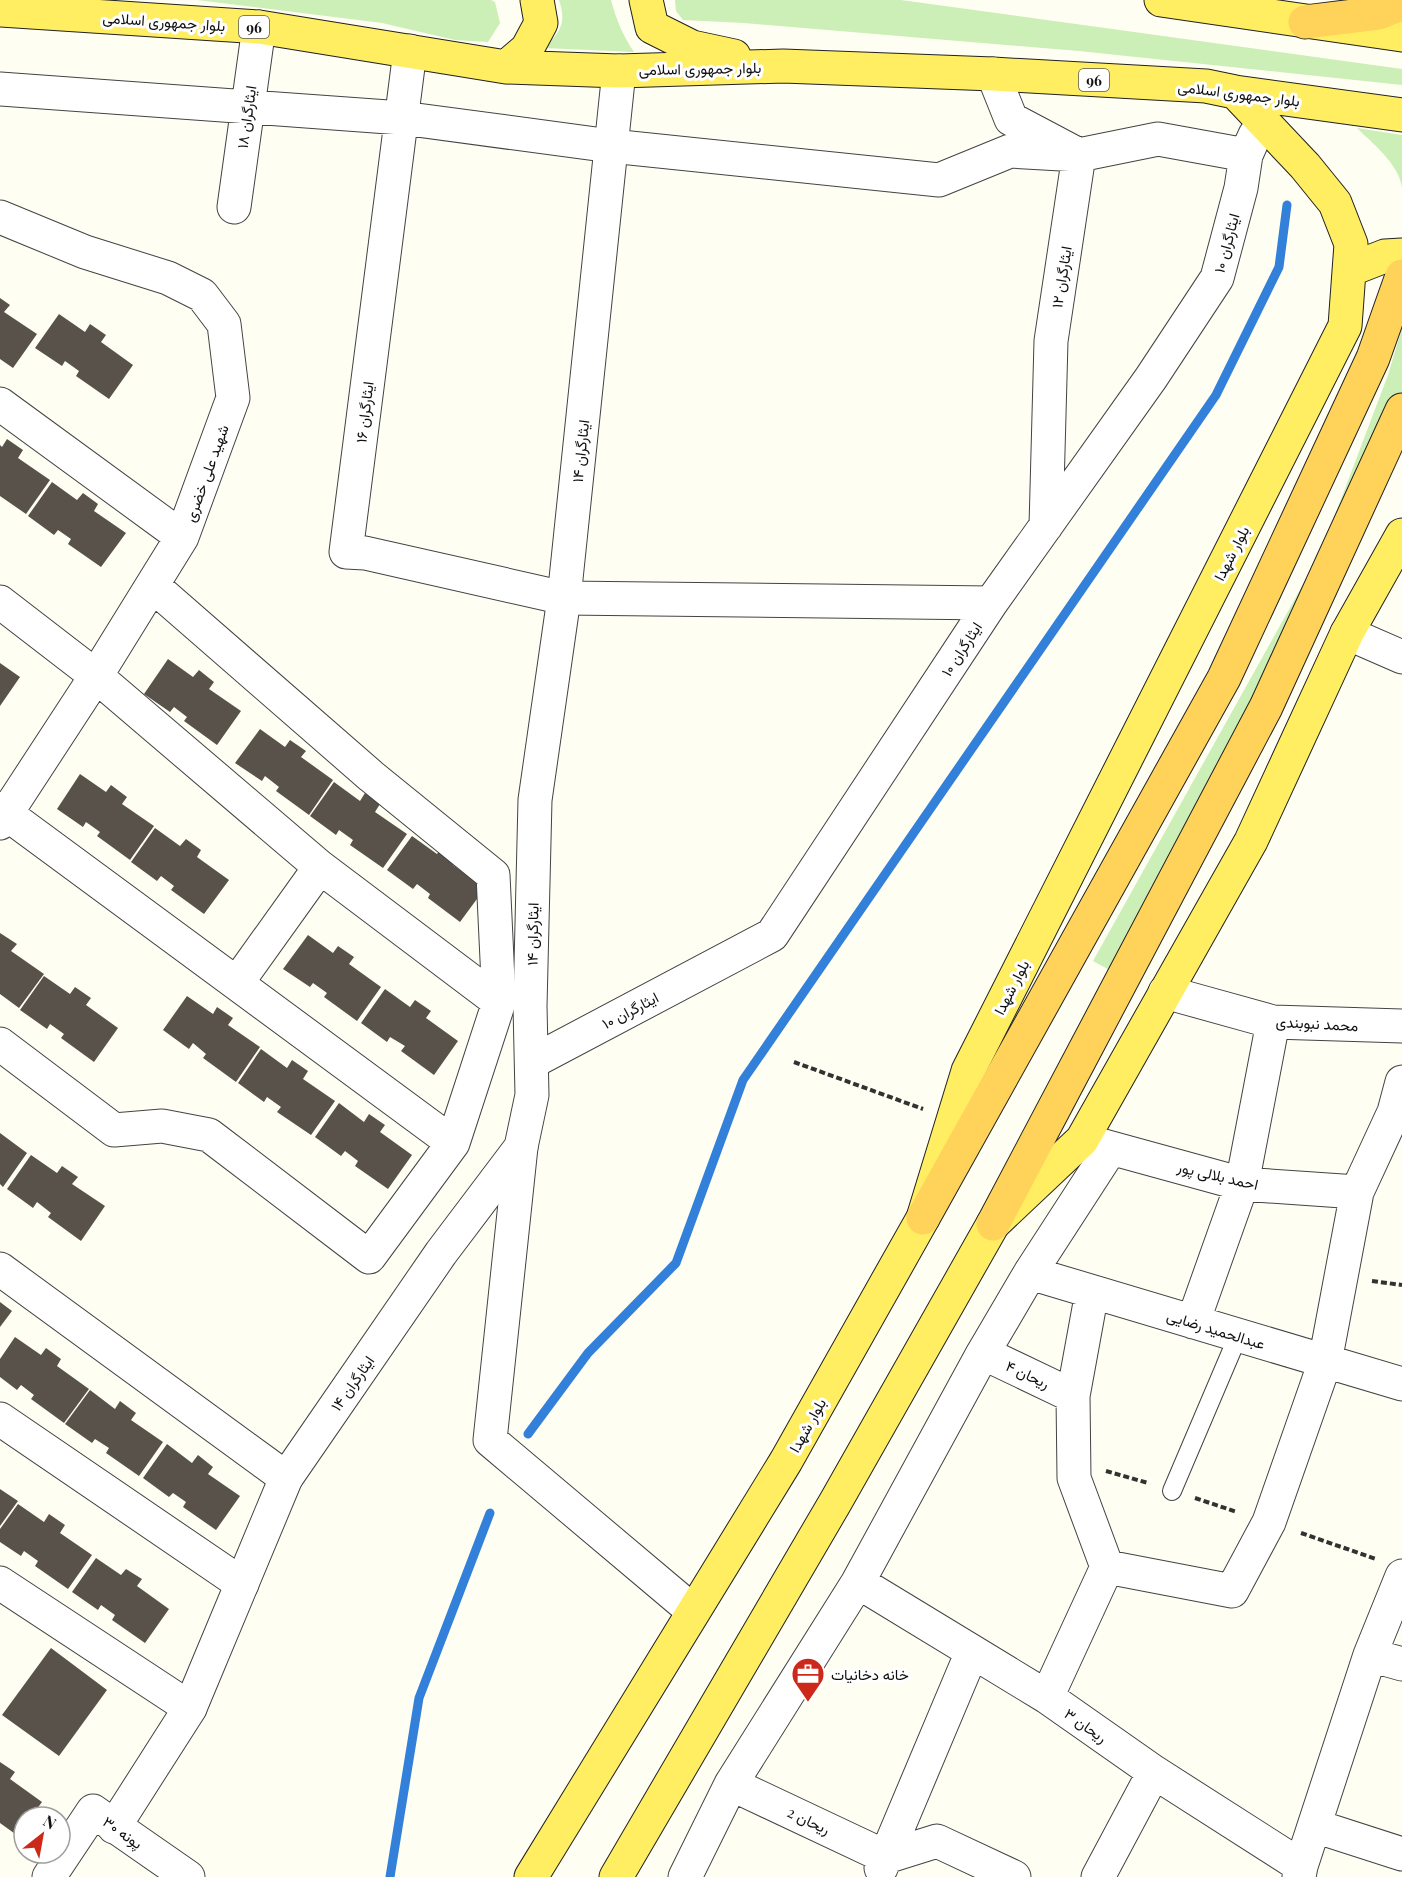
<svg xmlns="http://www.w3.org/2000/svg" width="1402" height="1877" font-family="'Playfair Display',Vazirmatn,serif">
  <rect width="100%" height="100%" fill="#fffef2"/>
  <!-- green -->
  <path fill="#cceeb7" d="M197,0H491L495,2L500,23L488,42L455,40L382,23Z
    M559,0H611C616,19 623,36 634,52L544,48C560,32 567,24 559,0Z
    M675,0H901L1402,69V85L1079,51L744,23L683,20L676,11Z
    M1357,128L1402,135V187C1398,163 1373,144 1357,128Z
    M1402,328V445L1115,973L1093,961L1321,552L1388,375Z"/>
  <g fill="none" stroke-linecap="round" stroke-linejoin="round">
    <!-- stream -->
    <path stroke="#3280d9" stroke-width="9" d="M528,1434L588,1353L676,1263L743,1080L1216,395L1279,267L1287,205
      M390,1877L419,1698L490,1513"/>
  </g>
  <!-- building -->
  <path fill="#59524b" d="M0,298L10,305L4,312L37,334L13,368L0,359Z
    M59,314L85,332L90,324L106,335L101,342L133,365L109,399L76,376L79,371L65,361L62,366L35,348Z
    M7,439L23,450L18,458L50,480L26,514L0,496V445L2,447Z
    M52,482L77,500L83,493L98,504L94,511L126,533L101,567L68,544L71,539L58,530L54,535L28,516Z
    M168,659L193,677L199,670L214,682L209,689L241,711L217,745L184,721L187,717L174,707L170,712L144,694Z
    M0,663L20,677L0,706Z
    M260,729L285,747L290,740L306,751L301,757L333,780L309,815L276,791L279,787L265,776L262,781L235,763Z
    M80,774L106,792L111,785L127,797L122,804L154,826L130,860L97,836L100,832L86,822L83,827L57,809Z
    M334,782L360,801L365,793L380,804L375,812L407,834L383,868L350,845L353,840L339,830L336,835L310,816Z
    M155,828L180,846L186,839L201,850L197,857L229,880L204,914L171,890L174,886L161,876L157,881L131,862Z
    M412,836L437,854L442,847L457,858L453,865L485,888L460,922L428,898L430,894L417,884L413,889L387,870Z
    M0,933L17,944L11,951L44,974L19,1008L0,994Z
    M308,935L333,953L338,946L354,957L349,964L381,987L357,1021L324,997L327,993L313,983L310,987L283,969Z
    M44,976L70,994L75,987L91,998L86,1005L118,1028L94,1062L61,1038L64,1034L50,1024L47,1029L20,1010Z
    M385,989L410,1007L415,1000L431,1011L426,1018L458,1041L434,1075L401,1051L405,1046L390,1037L387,1042L361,1023Z
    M187,996L213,1014L217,1007L233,1018L228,1025L260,1047L236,1082L203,1058L206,1054L193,1043L189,1049L163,1030Z
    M261,1049L287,1068L292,1060L308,1071L303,1079L335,1101L311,1135L277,1112L281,1107L267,1097L264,1102L238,1083Z
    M339,1103L364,1122L369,1114L385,1125L380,1132L412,1155L388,1189L355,1166L358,1161L345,1151L341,1156L315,1137Z
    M0,1133L27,1153L3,1187L0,1184Z
    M31,1155L57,1173L62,1166L78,1177L72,1184L105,1206L81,1241L48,1217L51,1213L37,1202L33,1208L7,1189Z
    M0,1302L12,1311L0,1327Z
    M15,1337L41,1355L46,1348L61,1359L57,1366L89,1389L64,1423L31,1399L34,1395L21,1385L17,1390L0,1377V1359Z
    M90,1390L115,1409L120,1401L136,1413L131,1420L163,1442L139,1476L106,1453L109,1448L95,1439L92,1443L65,1424Z
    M167,1444L192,1463L198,1455L213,1467L208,1474L240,1496L216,1530L183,1507L186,1502L173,1493L169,1497L143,1478Z
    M0,1489L18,1501L0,1526Z
    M18,1504L44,1522L49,1514L65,1525L60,1533L92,1555L68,1589L35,1566L38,1561L24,1551L21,1556L0,1542V1529Z
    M96,1558L121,1575L126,1569L142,1579L137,1586L169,1609L145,1643L112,1620L115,1615L101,1605L98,1610L72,1592Z
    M51,1648L107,1690L59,1756L2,1715Z
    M0,1762L15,1772L10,1779L42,1802L31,1817H24V1827L18,1836L0,1823Z"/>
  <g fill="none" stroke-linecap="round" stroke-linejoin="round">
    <!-- service casing -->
    <g stroke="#434343" stroke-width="20">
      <path id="service" d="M1172,1491L1238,1336"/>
    </g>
    <!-- minor casing -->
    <g stroke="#434343" stroke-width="35">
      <path id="minor" d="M410,51L346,552L365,553L564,598L991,603
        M993,74L1011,119L1079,155L1051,341L1046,526
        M0,89L402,118L611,146L939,180L1010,151L1079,155L1158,139L1246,155
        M234,207L259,27
        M0,217L85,252L168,278L202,295L224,324L233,398L182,537L96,676L0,823
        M0,404L182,537
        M0,602L96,676L320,867L499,1002
        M1347,633L1402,657
        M0,809L453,1143
        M237,983L320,867
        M1165,992L1273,1022L1402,1026
        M0,1044L114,1130L162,1126L209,1135L369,1257L453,1143L499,1002L493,875L371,776L153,586
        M532,1062L772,935L991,603L1151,378L1217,278L1241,188L1246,155L1255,135
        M1402,1082L1394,1112L1402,1116
        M1089,1142L1242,1184L1357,1192
        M521,1147L490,1440L693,1611
        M0,1269L286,1478
        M1030,1273L1402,1384
        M1193,1322L1242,1184L1273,1022
        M983,1353L1073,1396
        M0,1419L242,1584
        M1107,1567L1232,1591L1269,1522L1325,1362L1357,1192L1394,1112
        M858,1582L1047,1697L1154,1772L1301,1866L1299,1877
        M0,1583L190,1708
        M1370,1655L1402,1664
        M1047,1697L1107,1567L1074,1478L1073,1396L1092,1292
        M731,1784L886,1857L937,1841L1014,1877
        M1315,1826L1402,1854
        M1301,1866L1370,1655L1402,1576
        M881,1868L972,1652
        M49,1877L93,1811L188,1877
        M685,1877L731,1784L858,1582L983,1353L1030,1273L1111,1148
        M1098,1877L1154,1772"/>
    </g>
    <!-- tertiary casing -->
    <g stroke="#434343" stroke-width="35">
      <path id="tertiary" d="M114,1827L190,1708L286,1478L441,1253L521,1147L532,1095L530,1006L535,800L564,598L619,71"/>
    </g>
    <!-- primary casing -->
    <g stroke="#212121" stroke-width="35">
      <path id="primary" d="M646,0L652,27L692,47L734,56
        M1161,0L1402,35
        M0,10L259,27L506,67L619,71L783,66L993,74L1206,86L1235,92L1402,115
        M506,67L527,49L541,23L537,0
        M1349,270L1385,256L1402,255
        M531,1877L786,1461L923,1218L968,1071L1345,326L1351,244L1335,203L1305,166L1235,92
        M616,1877L836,1501L993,1224L1082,1140L1251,841L1347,633L1402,535"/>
    </g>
    <!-- trunk casing -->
    <g stroke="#212121" stroke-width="35">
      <path id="trunk" d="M1305,22L1378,13L1402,4
        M923,1218L1224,678L1373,358L1402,276
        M993,1224L1266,707L1402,410"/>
    </g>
    <!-- path -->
    <path stroke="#323232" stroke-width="4" stroke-dasharray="6 3" stroke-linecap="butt" d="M794,1062L923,1109
      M1372,1281L1402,1285
      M1106,1471L1148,1483
      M1195,1498L1237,1512
      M1301,1533L1376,1559"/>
    <!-- service -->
    <use href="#service" stroke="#fff" stroke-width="18"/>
    <!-- minor -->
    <use href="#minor" stroke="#fff" stroke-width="33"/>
    <!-- tertiary -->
    <use href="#tertiary" stroke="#fff" stroke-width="33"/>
    <!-- primary -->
    <use href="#primary" stroke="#ffed62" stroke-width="33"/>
    <!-- trunk -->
    <use href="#trunk" stroke="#ffd259" stroke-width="33"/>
  </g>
  <!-- icons -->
  <defs>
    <g id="office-pin" transform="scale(1.725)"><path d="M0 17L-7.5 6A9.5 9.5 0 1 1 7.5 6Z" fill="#cd291a" stroke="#fff"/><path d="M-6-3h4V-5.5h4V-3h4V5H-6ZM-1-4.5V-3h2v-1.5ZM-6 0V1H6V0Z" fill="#fff"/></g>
  </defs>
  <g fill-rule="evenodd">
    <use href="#office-pin" x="808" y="1674"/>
  </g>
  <g text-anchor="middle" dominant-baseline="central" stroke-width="6" stroke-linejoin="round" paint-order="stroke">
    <!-- shield labels -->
    <g fill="#fff" stroke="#585858" stroke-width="1.5">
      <rect x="239" y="16" width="30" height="22" rx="4.5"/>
      <rect x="1079" y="69" width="30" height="22" rx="4.5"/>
    </g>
    <g font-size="14" font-weight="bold" fill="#101010">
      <text x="254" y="27">96</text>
      <text x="1094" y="80">96</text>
    </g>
    <!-- street labels -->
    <g font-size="15" fill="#101010" stroke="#fff">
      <text transform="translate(164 21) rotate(4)">بلوار جمهوری اسلامی</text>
      <text transform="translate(700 68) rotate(-1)">بلوار جمهوری اسلامی</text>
      <text transform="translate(1239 93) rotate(7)">بلوار جمهوری اسلامی</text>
      <text transform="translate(246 117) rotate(-82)">ایثارگران ۱۸</text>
      <text transform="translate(1226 243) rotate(-75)">ایثارگران ۱۰</text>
      <text transform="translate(1061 277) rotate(-81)">ایثارگران ۱۲</text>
      <text transform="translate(364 412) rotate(-83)">ایثارگران ۱۶</text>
      <text transform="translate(580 451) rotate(-84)">ایثارگران ۱۴</text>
      <text transform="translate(206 473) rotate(-70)">شهید علی خضری</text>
      <text transform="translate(1231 553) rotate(-63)">بلوار شهدا</text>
      <text transform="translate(961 649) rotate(-57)">ایثارگران ۱۰</text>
      <text transform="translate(532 934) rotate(-89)">ایثارگران ۱۴</text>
      <text transform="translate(1011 987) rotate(-63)">بلوار شهدا</text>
      <text transform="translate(630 1010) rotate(-28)">ایثارگران ۱۰</text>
      <text transform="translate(1317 1023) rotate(3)">محمد نبوبندی</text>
      <text transform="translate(1218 1175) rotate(13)">احمد بلالی پور</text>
      <text transform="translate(1216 1329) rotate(17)">عبدالحمید رضایی</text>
      <text transform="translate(1028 1374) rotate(25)">ریحان ۴</text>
      <text transform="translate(352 1383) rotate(-55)">ایثارگران ۱۴</text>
      <text transform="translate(807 1425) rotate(-61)">بلوار شهدا</text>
      <text transform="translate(1086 1725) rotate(35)">ریحان ۳</text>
      <text transform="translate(809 1820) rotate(25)">ریحان 2</text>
      <text transform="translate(123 1832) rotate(35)">پونه ۳۰</text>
    </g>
    <!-- poi labels -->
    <g font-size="15" fill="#101010" stroke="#fff" text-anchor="start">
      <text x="831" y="1674">خانه دخانیات</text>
    </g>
  </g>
  <!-- north arrow -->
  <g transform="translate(42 1835) rotate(31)"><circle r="28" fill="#ffffff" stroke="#9f9f9f" stroke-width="1.5"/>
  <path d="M0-4.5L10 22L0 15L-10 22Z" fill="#cd291a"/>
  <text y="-9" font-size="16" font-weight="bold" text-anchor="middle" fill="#101010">N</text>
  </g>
</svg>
